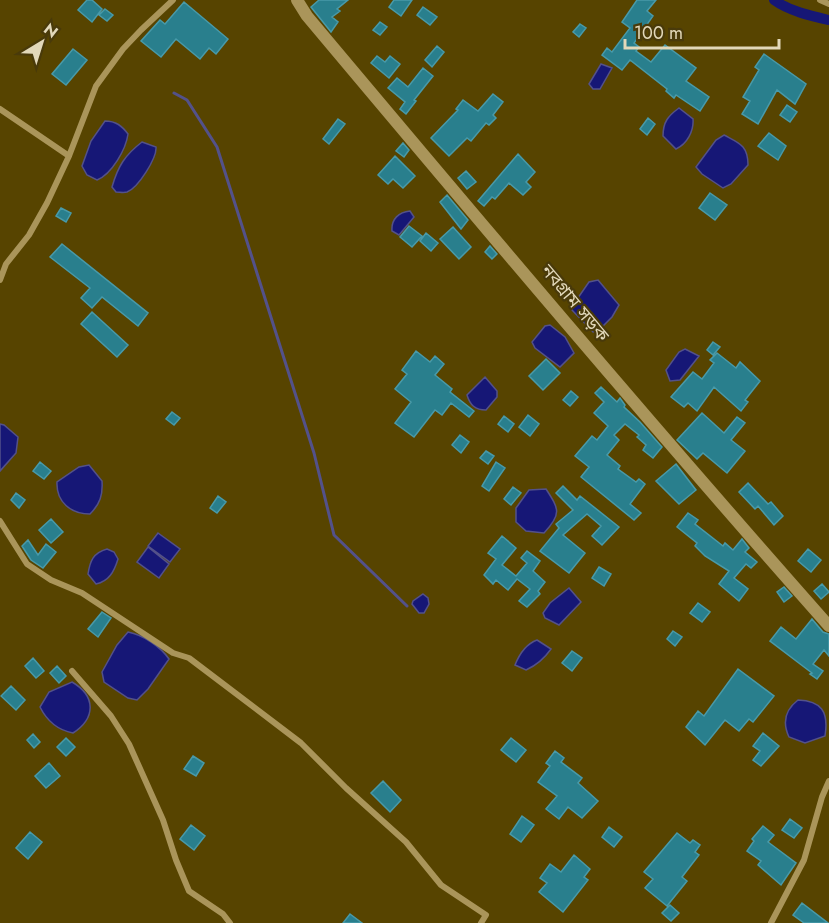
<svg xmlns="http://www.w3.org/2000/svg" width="829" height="923" font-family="Jost,'Noto Sans Bengali',sans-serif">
  <rect width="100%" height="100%" fill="#574400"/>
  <!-- water -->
  <path fill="#161776" stroke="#53518a" stroke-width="1.5" d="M601,64L612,68L600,89H593L589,84Z
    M679,108L693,119C694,131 687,144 676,149L663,136C663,122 668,116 679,108Z
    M105,121C116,121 122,126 128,134C126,149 112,174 97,180L87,175L82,166L91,141Z
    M724,135C739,143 748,145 748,165L731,184L723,188L702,174L696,167L716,140Z
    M142,142L156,147C157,158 138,188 127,192C123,193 120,192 116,192L112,187C118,166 125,155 142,142Z
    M410,211L414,217L399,235L392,231C391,219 399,212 410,211Z
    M598,280L619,305L612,317L598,331L593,332L572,310L573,305L589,282Z
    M550,325L565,337L574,353L560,367L535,348L532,342L545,326Z
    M685,349L699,356L680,380L670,381L666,370L679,352Z
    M485,377L497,391V397L486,410C475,410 470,405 467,395Z
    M0,424L4,425L18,437L16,453L0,471Z
    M89,465L102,481C103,495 100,504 90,514C71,514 56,502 57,482L79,467Z
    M546,489C559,509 562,514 544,533L526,531L516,522V508L529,490Z
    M158,533L180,549L170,562L148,546Z
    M148,547L169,564L159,578L137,562Z
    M107,549L114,552L118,559C114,572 109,581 96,584L88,574C90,561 93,553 107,549Z
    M569,588L581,602L559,625L545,618L543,613L550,603Z
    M423,594L428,598L429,604L424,613H419L412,604L413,601Z
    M128,632C143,635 160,646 169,659L148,689L137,700L128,698L104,682L102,672L117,645Z
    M537,640L551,649C544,659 537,665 526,670L515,665C519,655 526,644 537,640Z
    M72,682C96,696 96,718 73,733C57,730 47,721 40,707L49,692Z
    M798,700C821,701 829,711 825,736L805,743L789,737C782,722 785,710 798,700Z"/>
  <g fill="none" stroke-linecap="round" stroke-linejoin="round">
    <!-- stream -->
    <path stroke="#53518a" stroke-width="3" d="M174,93L187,100L217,147L314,453L334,535L407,606"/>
    <!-- canal -->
    <path stroke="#161776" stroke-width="10" d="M774,0C789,11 811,16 829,20"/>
  </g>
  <!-- building -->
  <path fill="#297f8d" stroke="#489aa9" stroke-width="1.5" d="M87,0H92L102,9L92,22L78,10Z
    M319,0H348L337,9L340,11L332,17L338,22L331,32L311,7Z
    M394,0H412L401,16L389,7Z
    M637,0H656L647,11L653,16L634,43L639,47L636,51L651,62L665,45L696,68L686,81L709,97L700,111L676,95L674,98L666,91L667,89L630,60L622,70L602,55L607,48L612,52L630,28L622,22Z
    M184,2L228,39L216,54L209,48L200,59L176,39L161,57L141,41L160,20L165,24Z
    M423,7L437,17L430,25L417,15Z
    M105,9L113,15L107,21L99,15Z
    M380,22L387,27L380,35L373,30Z
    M580,24L586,28L579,37L573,32Z
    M437,46L444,52L432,67L425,60Z
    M73,49L87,60L66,85L52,74Z
    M764,54L806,84L795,104L777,90L758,124L742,114L750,101L743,97L759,70L755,67Z
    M377,56L385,62L390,56L400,64L389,78L371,63Z
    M423,68L433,76L414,100L416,101L406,114L400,109L405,102L388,88L397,78L408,87Z
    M493,94L503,102L493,115L496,118L489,125L486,123L471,141L467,138L449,156L431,138L458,110L456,109L463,100L478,111Z
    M787,105L797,112L790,122L780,115Z
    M648,118L655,124L647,135L640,129Z
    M338,119L345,124L329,144L323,139Z
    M769,133L786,146L778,160L758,146Z
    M403,143L409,150L404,157L396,151Z
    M518,154L535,172L526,182L531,187L523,195L509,183L495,199L492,197L484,206L478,201Z
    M395,156L415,176L403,188L393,179L388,184L378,175Z
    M466,171L476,182L467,189L458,178Z
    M710,193L727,205L715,220L699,208Z
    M447,195L468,220L461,229L440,202Z
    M61,208L71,213L66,222L56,216Z
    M409,226L422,236L412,247L400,237Z
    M453,227L471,247L459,259L440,239Z
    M426,233L438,243L431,251L420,241Z
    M62,244L148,313L138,326L102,297L92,308L81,298L90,288L50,257Z
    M490,246L497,254L492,259L485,252Z
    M92,312L128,345L117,357L81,324Z
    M713,342L720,347L713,355L707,350Z
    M416,351L430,362L435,356L444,364L435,375L452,389L450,392L474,411L469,417L451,403L442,415L435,410L414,437L395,423L411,402L395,389L407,374L402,370Z
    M717,353L736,368L740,362L760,381L745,400L748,402L741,411L714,387L697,411L688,403L684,407L671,397L693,372L702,379L714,363L710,360Z
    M546,359L560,373L543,390L529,376Z
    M601,387L617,402L620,398L625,405L624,407L640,422L662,447L653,458L643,450L646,445L637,437L639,435L625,424L614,435L619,440L607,455L620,466L618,469L636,482L639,479L645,484L630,504L641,513L634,520L581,477L589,467L575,456L592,436L597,440L608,426L594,413L604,402L595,393Z
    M571,391L578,397L570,406L563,400Z
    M172,412L180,418L174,425L166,419Z
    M702,413L724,433L737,417L745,423L731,440L745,451L727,473L703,453L697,459L677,440Z
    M528,415L539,424L530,436L519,427Z
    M504,416L514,424L508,432L498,424Z
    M460,435L469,442L461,453L452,445Z
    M486,451L494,456L488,464L480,458Z
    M40,462L51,471L44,479L33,471Z
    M496,462L505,468L489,491L482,486Z
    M676,464L696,490L679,504L656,481Z
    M748,483L768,504L771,502L783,516L774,525L758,506L755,509L739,492Z
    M563,486L577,500L580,496L619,527L602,545L592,536L601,526L587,514L563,535L585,553L569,573L540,551L559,528L556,524L573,510L556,493Z
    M513,487L521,493L511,505L504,499Z
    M16,493L25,500L19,508L11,500Z
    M218,496L226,502L217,513L210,508Z
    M688,513L698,520L695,524L723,546L725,543L733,550L742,539L749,548L745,552L757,562L751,568L746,564L734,578L748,589L739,601L719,584L729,571L705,556L695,546L697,543L677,527Z
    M51,519L63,532L51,543L39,530Z
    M502,536L516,548L502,565L516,576L527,563L521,558L527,551L540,561L533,571L545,582L538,591L540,594L527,607L519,601L530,589L517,579L508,590L496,580L493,584L484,575L496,559L488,553Z
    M28,540L38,555L46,544L56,552L43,568L31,560L22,546Z
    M808,549L821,560L811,572L798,561Z
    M599,567L611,574L604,586L592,578Z
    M822,584L829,592L821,599L814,591Z
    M784,587L792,596L784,602L777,592Z
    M698,603L710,612L702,622L690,613Z
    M102,612L111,618L98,637L88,629Z
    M812,619L823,632L829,634V656L824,650L813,664L823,671L817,679L810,674L812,673L770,641L781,627L796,639Z
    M673,631L682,637L675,646L667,639Z
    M572,651L582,658L572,671L562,663Z
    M33,658L44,671L36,678L25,666Z
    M57,666L66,676L59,683L50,673Z
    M738,669L774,696L753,722L749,719L739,731L725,720L705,745L686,727L698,711L704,716Z
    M11,686L25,700L16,710L1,696Z
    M763,733L779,746L761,766L753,760L760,751L753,746Z
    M33,734L40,742L34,748L27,740Z
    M66,738L75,747L66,756L57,747Z
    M511,738L526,750L516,762L501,750Z
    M555,751L564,758L561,762L582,778L578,783L598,801L582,818L568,807L559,819L546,809L557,796L538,782L550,766L546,763Z
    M193,756L204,763L196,776L184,769Z
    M49,763L60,776L46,788L35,776Z
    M383,781L401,800L390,812L371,793Z
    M522,816L534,825L521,842L510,834Z
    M790,819L802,828L794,838L782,830Z
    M191,825L205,836L194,850L180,839Z
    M763,826L774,835L768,842L796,863L781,885L758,865L761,861L747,851L754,841L752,839Z
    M609,827L622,837L614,847L602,837Z
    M30,832L42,842L28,859L16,848Z
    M677,833L690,843L693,840L700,845L695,852L699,855L682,877L687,881L667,906L645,888L653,879L644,872Z
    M574,855L590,869L584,877L588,880L563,912L539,892L547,883L540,878L550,864L561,872Z
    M802,903L828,923H804L793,915Z
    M670,905L679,913L671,921L662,913Z
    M350,914L362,923H343Z"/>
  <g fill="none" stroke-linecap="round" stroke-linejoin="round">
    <!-- minor -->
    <path stroke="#aa955a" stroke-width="6" d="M820,0L829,4
      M0,109L69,156
      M0,280L6,264L29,235L47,203L69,156L96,86L123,49L141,30L173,0
      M0,521L27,564L51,580L82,593L173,653L189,658L301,743L346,788L406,842L441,885L486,915L481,923
      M72,671L111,716L129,744L163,820L176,860L189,891L223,914L230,923
      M771,923L804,860L822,797L829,781"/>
    <!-- secondary -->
    <path stroke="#aa955a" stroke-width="12" d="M297,0L307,16C479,221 652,426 829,626"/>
  </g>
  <g text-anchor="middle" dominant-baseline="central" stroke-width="4.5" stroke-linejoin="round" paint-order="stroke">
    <!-- street labels -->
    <g font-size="18" fill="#e2d8ba" stroke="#493a0a">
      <text transform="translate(575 303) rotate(50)">নবগ্রাম সড়ক</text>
    </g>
  </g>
  <!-- north arrow -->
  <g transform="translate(42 42) rotate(38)" stroke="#493a0a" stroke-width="4.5" paint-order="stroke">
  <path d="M0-4.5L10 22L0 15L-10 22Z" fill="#e2d8ba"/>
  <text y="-9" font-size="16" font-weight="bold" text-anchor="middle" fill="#e2d8ba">N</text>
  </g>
  <!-- scale -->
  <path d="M625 39v9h154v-9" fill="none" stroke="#e2d8ba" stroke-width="3"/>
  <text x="634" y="39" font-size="18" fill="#e2d8ba" stroke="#493a0a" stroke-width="4.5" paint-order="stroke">100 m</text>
</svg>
